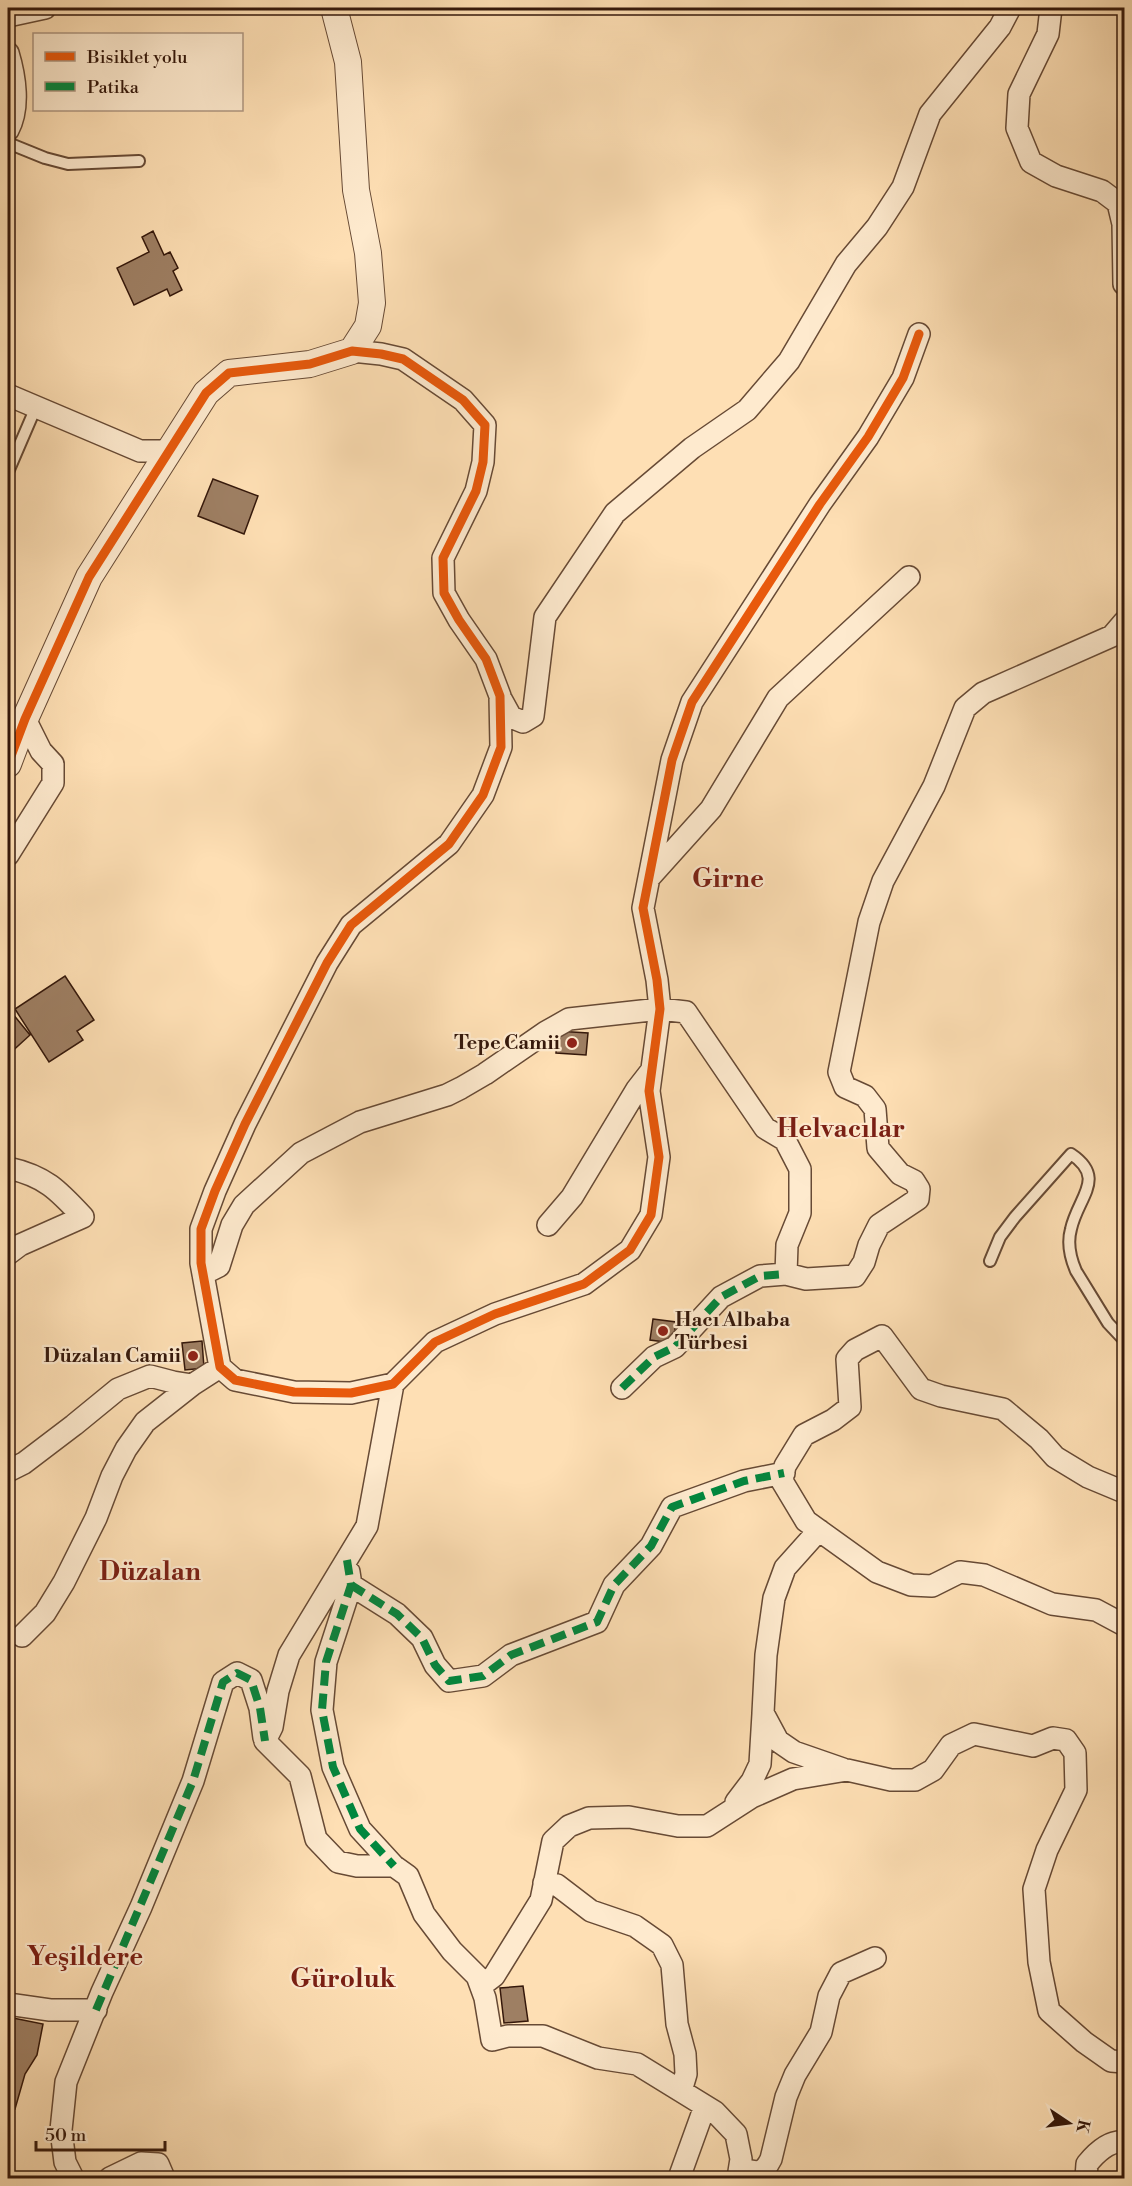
<svg xmlns="http://www.w3.org/2000/svg" width="1132" height="2186" font-family="'Libre Bodoni',serif">
  <rect width="100%" height="100%" fill="#fedfb4"/>
  <filter id="stains"><feTurbulence type="fractalNoise" baseFrequency=".00333" numOctaves="4"/><feColorMatrix values="0 0 0 0 .2 0 0 0 0 .09 0 0 0 0 .02 0 0 0 .5 -.17"/></filter>
  <radialGradient id="worn" r=".72"><stop offset=".6" stop-color="#630" stop-opacity="0"/><stop offset="1" stop-color="#630" stop-opacity=".3"/></radialGradient>
  <!-- building -->
  <path fill="#9e7f63" stroke="#35180b" stroke-width="1.5" d="M153,231L164,255L170,252L178,268L173,271L182,290L170,296L167,289L134,305L117,268L149,252L142,237Z
    M213,479L258,496L244,534L198,516Z
    M65,976L94,1020L77,1031L83,1040L49,1062L15,1009Z
    M8,1008L30,1035L8,1055Z
    M557,1031L588,1033L586,1055L556,1053Z
    M653,1319L676,1322L673,1343L650,1340Z
    M202,1341L204,1368L185,1370L182,1343Z
    M523,1986L528,2021L504,2023L500,1988Z
    M8,2017L43,2024L37,2055L25,2074L15,2109L8,2106Z"/>
  <g fill="none" stroke-linecap="round" stroke-linejoin="round">
    <!-- service casing -->
    <g stroke="#674a35" stroke-width="14">
      <path id="service" d="M8,143L45,158L68,164L139,161
        M8,472L36,407
        M990,1261L1000,1237L1015,1217L1071,1154C1107,1178 1078,1197 1071,1229C1067,1243 1070,1257 1076,1271L1108,1323L1124,1340"/>
    </g>
    <!-- minor casing -->
    <g stroke="#674a35" stroke-width="24">
      <path id="minor" d="M1051,8L1048,34L1019,94L1017,128L1031,162L1056,176L1102,191L1118,203L1123,224L1124,284
        M8,16L45,8
        M8,53C15,76 20,108 8,130
        M352,351L381,354L403,359L463,400L485,425L483,462L476,491L443,558L444,593L459,620L486,659L500,696L501,747L483,795L449,844L351,925L327,963L245,1124L215,1191L201,1229V1263L220,1367L235,1380L294,1392L351,1393L393,1384L435,1342L495,1314L584,1284L630,1250L651,1215L659,1157L649,1091L660,1009L657,980L643,908L672,760L692,702L820,504L868,437L903,378L919,334
        M8,395L140,451H169
        M500,697L511,717L523,722L533,716L545,617L615,513L692,448L747,410L789,361L846,264L877,227L903,187L930,114L1000,27L1010,8
        M8,855L53,783V764L41,751L25,719
        M649,878L711,809L778,698L909,577
        M8,1168C45,1176 58,1190 83,1217L20,1245L8,1254
        M548,1225L572,1197L637,1089L651,1071
        M203,1274L219,1266L232,1225L244,1205L301,1153L360,1122L447,1095L461,1088L485,1074L546,1032L569,1019L660,1009L686,1012L765,1128L785,1140L800,1169V1213L787,1245L786,1274L806,1279L855,1276L864,1262L869,1245L879,1225L918,1199L919,1189L914,1181L900,1174L878,1148L875,1109L865,1096L845,1087L839,1072L869,922L883,881L934,786L965,708L983,693L1112,636L1124,622
        M393,1384L367,1526L289,1655L278,1691L272,1727L265,1741L300,1776L316,1839L338,1862L357,1866H394L408,1876L424,1914L452,1951L477,1976L485,1998L492,2040L508,2036H543L598,2058L637,2064L715,2112L736,2134L741,2159L738,2178
        M622,1388L654,1357L675,1347L721,1297L760,1276L786,1274
        M8,1471L24,1463L74,1425L118,1389L150,1376L173,1382L192,1385L220,1367
        M1124,1492L1088,1477L1055,1457L1039,1439L1003,1409L941,1396L921,1389L882,1336L855,1350L847,1359L850,1407L833,1420L804,1435L785,1466L782,1481L806,1521L877,1572L911,1585L932,1586L960,1572L984,1575L1052,1604L1096,1610L1124,1625
        M819,1530L785,1568L774,1598L766,1655L763,1713L778,1741L794,1752L843,1769
        M349,1572L351,1585L326,1662L322,1710L333,1767L360,1829L394,1866
        M351,1585L397,1614L422,1638L435,1665L449,1681L483,1676L511,1655L597,1622L614,1585L651,1546L672,1507L744,1481L784,1473
        M22,1636L45,1613L64,1582L96,1518L112,1476L126,1449L145,1422L192,1385
        M736,1802L752,1781L760,1764L763,1714
        M544,1883L557,1885L591,1911L635,1926L662,1945L672,1965L677,2024L685,2054L686,2074L681,2091
        M481,1986L494,1976L541,1900L553,1841L569,1826L589,1818L629,1817L678,1826H707L752,1797L793,1779L847,1770L891,1780H915L933,1770L951,1745L974,1734L1033,1746L1053,1738L1066,1740L1075,1753L1076,1790L1047,1850L1034,1889L1039,1962L1049,2011L1084,2042L1111,2061L1124,2062
        M8,2004L50,2010H96
        M740,2169C756,2172 763,2176 771,2159L786,2097L795,2075L821,2032L829,1996L841,1973L875,1958
        M73,2178L65,2162L61,2130L66,2082L102,1992L141,1907L193,1781L223,1682L237,1673L251,1680L260,1708L264,1738
        M110,2178L141,2163L158,2164L164,2178
        M679,2178L705,2106
        M1086,2178L1087,2164C1096,2153 1109,2140 1124,2142"/>
    </g>
    <!-- tertiary casing -->
    <g stroke="#674a35" stroke-width="28">
      <path id="tertiary" d="M8,764L25,719L89,577L206,393L229,373L310,364L352,351L368,326L372,303L368,253L356,190L348,62L334,8"/>
    </g>
    <!-- service -->
    <use href="#service" stroke="#feeace" stroke-width="10"/>
    <!-- minor -->
    <use href="#minor" stroke="#feeace" stroke-width="21"/>
    <!-- tertiary -->
    <use href="#tertiary" stroke="#feeace" stroke-width="26"/>
    <!-- quiet -->
    <path stroke="#00873e" stroke-width="8" stroke-dasharray="15 8" stroke-linecap="butt" d="M622,1388L654,1357L675,1347L721,1297L760,1276L786,1274
      M347,1560L351,1585L326,1662L322,1710L333,1767L360,1829L394,1866
      M351,1585L397,1614L422,1638L435,1665L449,1681L483,1676L511,1655L597,1622L614,1585L651,1546L672,1507L744,1481L784,1473
      M96,2010L193,1781L223,1682L237,1673L251,1680L260,1708L265,1741"/>
    <!-- cycleway casing -->
    <g stroke="#feeace" stroke-width="13">
      <path id="cycleway" d="M8,764L25,719L89,577L206,393L229,373L310,364L352,351L381,354L403,359L463,400L485,425L483,462L476,491L443,558L444,593L459,620L486,659L500,696L501,747L483,795L449,844L351,925L327,963L245,1124L215,1191L201,1229V1263L220,1367L235,1380L294,1392L351,1393L393,1384L435,1342L495,1314L584,1284L630,1250L651,1215L659,1157L649,1091L660,1009L657,980L643,908L672,760L692,702L820,504L868,437L903,378L919,334"/>
    </g>
    <!-- cycleway -->
    <use href="#cycleway" stroke="#e8590c" stroke-width="9"/>
  </g>
  <!-- markers -->
  <g fill="#8f2418" stroke="#feeace" stroke-width="2">
    <circle cx="572" cy="1043" r="6"/>
    <circle cx="663" cy="1331" r="6"/>
    <circle cx="193" cy="1356" r="6"/>
  </g>
  <g text-anchor="middle" dominant-baseline="central" stroke-width="4.5" stroke-linejoin="round" paint-order="stroke">
    <!-- poi labels -->
    <g font-size="20" font-weight="bold" fill="#35180b" stroke="#feeace" text-anchor="end">
      <text x="560" y="1043">Tepe Camii</text>
      <text x="675" y="1320" text-anchor="start">Hacı Albaba<tspan x="675" dy="23">Türbesi</tspan></text>
      <text x="181" y="1356">Düzalan Camii</text>
    </g>
    <!-- district labels -->
    <g font-size="26" font-weight="bold" fill="#7a1f14" stroke="#feeace">
      <text x="728" y="879">Girne</text>
      <text x="841" y="1129">Helvacılar</text>
      <text x="150" y="1572">Düzalan</text>
      <text x="85" y="1957">Yeşildere</text>
      <text x="343" y="1979">Güroluk</text>
    </g>
  </g>
  <!-- margin -->
  <rect width="1132" height="2186" fill="none" stroke="#fedfb4" stroke-width="30"/>
  <rect x="9" y="9" width="1114" height="2168" fill="none" stroke="#35180b" stroke-width="3"/>
  <rect x="15" y="15" width="1102" height="2156" fill="none" stroke="#35180b" stroke-width="1.5"/>
  <!-- legend -->
  <rect x="33" y="33" width="210" height="78" fill="#feeace" stroke="#ae9680" stroke-width="1.5"/>
  <rect x="45" y="52" width="30" height="9" fill="#e8590c" stroke="#ae9680" stroke-width="1.5"/>
  <text x="87" y="63" font-size="18" fill="#35180b">Bisiklet yolu</text>
  <rect x="45" y="82" width="30" height="9" fill="#00873e" stroke="#ae9680" stroke-width="1.5"/>
  <text x="87" y="93" font-size="18" fill="#35180b">Patika</text>
  <!-- north arrow -->
  <g transform="translate(1069 2123) rotate(103)" stroke="#feeace" stroke-width="4.5" paint-order="stroke">
  <path d="M0-4.5L10 22L0 15L-10 22Z" fill="#35180b"/>
  <text y="-9" font-size="16" font-weight="bold" text-anchor="middle" fill="#35180b">K</text>
  </g>
  <!-- scale -->
  <path d="M36 2141v9h129v-9" fill="none" stroke="#35180b" stroke-width="3"/>
  <text x="45" y="2141" font-size="18" fill="#35180b" stroke="#feeace" stroke-width="4.5" paint-order="stroke">50 m</text>
  <rect width="100%" height="100%" filter="url(#stains)"/>
  <rect width="100%" height="100%" fill="url(#worn)"/>
</svg>
